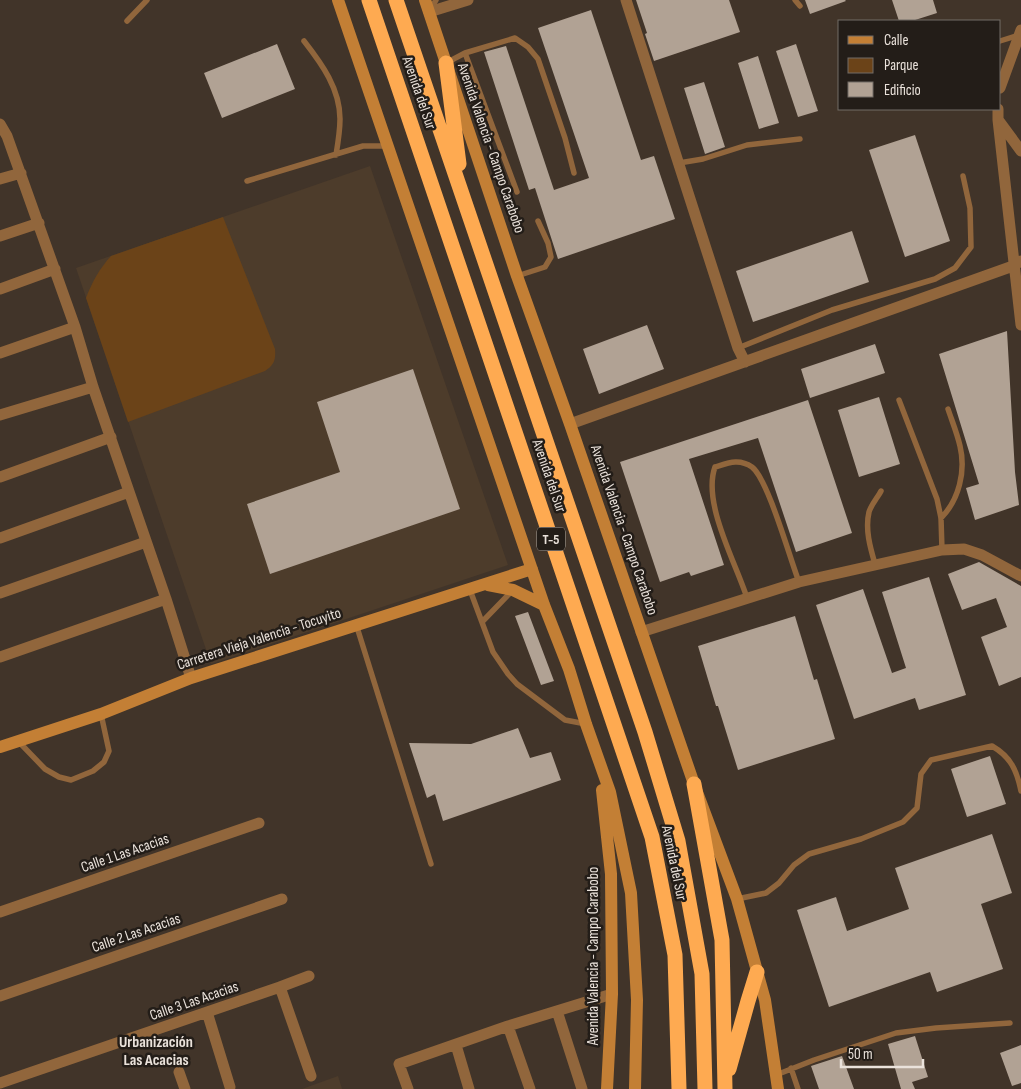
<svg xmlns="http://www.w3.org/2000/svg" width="1021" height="1089" font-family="'Sofia Sans Condensed',sans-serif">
  <rect width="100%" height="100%" fill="#413429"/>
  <!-- built -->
  <path fill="#4d3c2b" d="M370,166L508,565L211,664L76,268Z
    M338,1076L342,1089H302Z"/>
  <!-- green -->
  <path fill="#6b4318" d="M223,217L275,349C276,360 274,365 265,371L128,422L86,298C92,282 100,268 111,256Z"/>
  <!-- building -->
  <path fill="#b1a294" d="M636,0H729L740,32L654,61L645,34L647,33Z
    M805,0H845L846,1L810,14Z
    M892,0H933L937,13L912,21H899Z
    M591,10L641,160L654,156L675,219L558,259L535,188L529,190L484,52L506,46L554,190L589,178L538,28Z
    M277,44L295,89L222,118L204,73Z
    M796,44L818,111L798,117L776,51Z
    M758,56L779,123L759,129L738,63Z
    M704,82L725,147L705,154L684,88Z
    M915,135L950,241L905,257L869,150Z
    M852,231L869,282L753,322L736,271Z
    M647,325L664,369L599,394L583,349Z
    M1007,331L1015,472L1019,505L975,520L966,488L979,484L939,354Z
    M875,344L885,373L810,398L801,369Z
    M413,369L460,509L270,574L247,504L340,472L317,402Z
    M879,397L900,464L859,477L838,410Z
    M808,400L852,533L796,552L758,438L689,459L724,565L691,576L689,572L660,582L620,462Z
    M979,562L1021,586V677L999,686L981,637L1007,627L996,598L962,610L948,574Z
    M929,577L966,695L919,710L915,698L854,719L816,605L863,589L892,673L906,668L882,592Z
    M528,612L554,681L541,685L515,616Z
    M795,616L814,680L817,679L835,739L738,770L718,706H716L698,646Z
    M518,728L530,758L551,752L561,780L443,821L435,794L427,798L409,743L471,744Z
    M990,756L1006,804L967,817L951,769Z
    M992,834L1012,893L981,904L1003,969L937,992L930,972L829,1007L797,910L836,897L847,931L909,909L895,868Z
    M915,1036L928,1077L912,1082L915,1089H901L888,1044Z
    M1021,1045V1083L1012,1086L1000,1053Z
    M842,1056L854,1089H819L811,1066Z"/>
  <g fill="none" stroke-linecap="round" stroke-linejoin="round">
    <!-- lane -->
    <path stroke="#91663c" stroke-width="5.5" d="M795,0L800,6
      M430,10L436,0
      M127,21L147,0
      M304,41C322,64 340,89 340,119C340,131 338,143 336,155
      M1000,41L1019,35
      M465,53L517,192
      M446,63L465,53L515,38L528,47L538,59L565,138L574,173
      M679,163L703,159L747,145L800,139
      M247,181L363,146H388
      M517,276L545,267L551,257L548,243L538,221
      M738,348L832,310L935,279L955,268L971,247L970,208L963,176
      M899,400L937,499L941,518L942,550
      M941,518C959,500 966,471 960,446C957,433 952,421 948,409
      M875,564C870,547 865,529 869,512C871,505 878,497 881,491
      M470,590L493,652L508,674L517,684L565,720L586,724
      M747,598C736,563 702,503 715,467C728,463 739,458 752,467C768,479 790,559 799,582
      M482,622L512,591
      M356,624L431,864
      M18,741L45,769L59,777L71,780L93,771L104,762L109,751L101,714
      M737,899L766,893L779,883L794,865L809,854L861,839L903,822L917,808L921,774L931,760L992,746C1011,757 1017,771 1021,791
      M791,1068L798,1089
      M776,1075L814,1060L896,1033L936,1028L1010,1023"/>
    <!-- street -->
    <path stroke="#91663c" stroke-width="11" d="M626,0L738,348L745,362
      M429,12L468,0
      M1000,88L1021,30
      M998,109V120L1021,325
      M999,121L1021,151
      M0,124L7,136L75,327L93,387L166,599L191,678
      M0,179L21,173
      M0,236L39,223
      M0,289L55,269
      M0,353L75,327
      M0,415L93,387
      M570,424L1013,266L1021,261
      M0,477L111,437
      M0,538L129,492
      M0,593L146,542
      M641,632L799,582L942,550L964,549L982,555L1021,576
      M0,657L166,599
      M0,912L259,823
      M280,987L309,976
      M0,996L282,899
      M557,1011L582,1089
      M207,1012L230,1087
      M508,1026L530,1089
      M456,1045L469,1089
      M179,1072L185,1089
      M0,1083L280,987L311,1076
      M408,1089L399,1064L508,1026L612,994"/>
    <!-- secondary -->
    <path stroke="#c37f35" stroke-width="12" d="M338,0L544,605L569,669L586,724L610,792L631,893L637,1000L635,1089
      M425,0L517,276L570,424L694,784L737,899L765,1000L778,1089
      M488,585L513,590L544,605
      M0,747L101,714L191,678L532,569
      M602,790L611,874L612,994L607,1089"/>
    <!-- highway -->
    <path stroke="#feaa51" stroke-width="15" d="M369,0L652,837L675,955L679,1089
      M396,0L645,732L678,841L702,974L705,1089
      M446,63L459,164
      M694,784L722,940L725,1089
      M729,1069L748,1001L757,972"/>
  </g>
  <g text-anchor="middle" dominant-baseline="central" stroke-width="5" stroke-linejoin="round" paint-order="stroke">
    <!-- shield labels -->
    <rect fill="#231d18" stroke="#aea7a0" stroke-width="1" x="537" y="527.5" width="28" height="23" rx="4"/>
    <g font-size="14" font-weight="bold" fill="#eae2db">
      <text x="551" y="539">T-5</text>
    </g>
    <!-- street labels -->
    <g font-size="15" fill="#eae2db" stroke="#231d18">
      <text transform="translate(419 93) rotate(71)">Avenida del Sur</text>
      <text transform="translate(491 148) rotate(71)">Avenida Valencia - Campo Carabobo</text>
      <text transform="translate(549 476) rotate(71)">Avenida del Sur</text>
      <text transform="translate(624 530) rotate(71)">Avenida Valencia - Campo Carabobo</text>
      <text transform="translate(259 639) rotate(-18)">Carretera Vieja Valencia - Tocuyito</text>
      <text transform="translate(125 853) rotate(-19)">Calle 1 Las Acacias</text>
      <text transform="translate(674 863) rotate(78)">Avenida del Sur</text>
      <text transform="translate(136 933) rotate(-19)">Calle 2 Las Acacias</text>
      <text transform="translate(593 956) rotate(-90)">Avenida Valencia - Campo Carabobo</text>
      <text transform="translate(194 1001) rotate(-19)">Calle 3 Las Acacias</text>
    </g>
    <!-- neighbourhood labels -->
    <g font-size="16" font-weight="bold" fill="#eae2db" stroke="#231d18">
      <text x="156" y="1042">Urbanización<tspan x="156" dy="18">Las Acacias</tspan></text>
    </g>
  </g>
  <!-- legend -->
  <rect x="838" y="20" width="162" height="90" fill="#231d18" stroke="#736c66"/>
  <rect x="848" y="36" width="25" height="8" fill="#c37f35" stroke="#736c66"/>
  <text x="884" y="45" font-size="15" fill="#eae2db">Calle</text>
  <rect x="848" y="58" width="25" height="15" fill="#6b4318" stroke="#736c66"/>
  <text x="884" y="70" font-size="15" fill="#eae2db">Parque</text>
  <rect x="848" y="82" width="25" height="15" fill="#b1a294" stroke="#736c66"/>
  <text x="884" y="95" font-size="15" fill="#eae2db">Edificio</text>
  <!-- scale -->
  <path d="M841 1059v8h82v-8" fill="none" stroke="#eae2db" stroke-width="2.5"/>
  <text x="848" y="1059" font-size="15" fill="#eae2db" stroke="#231d18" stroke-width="4" paint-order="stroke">50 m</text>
</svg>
